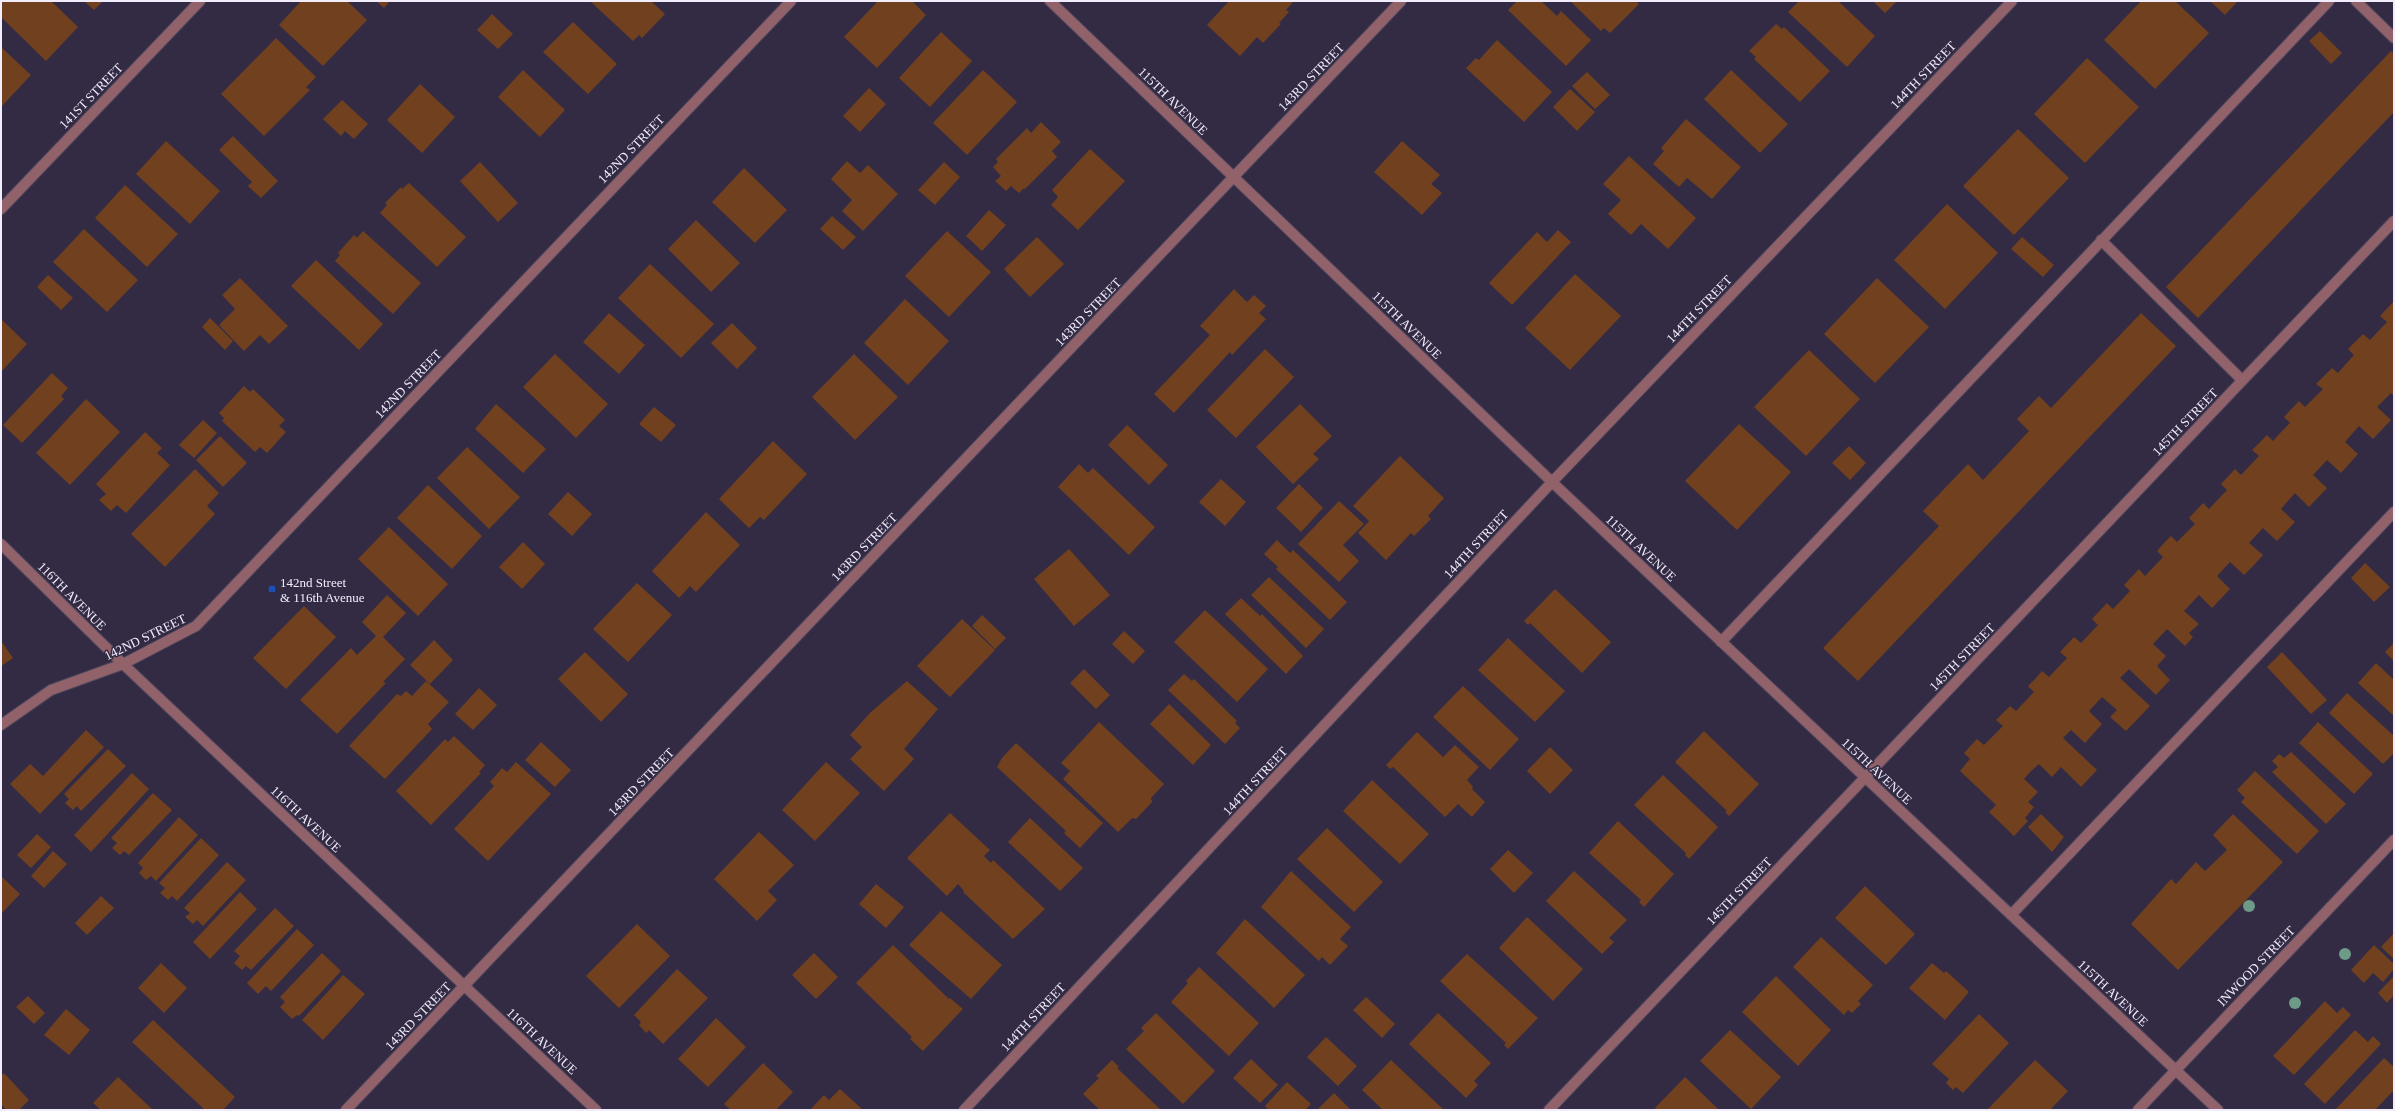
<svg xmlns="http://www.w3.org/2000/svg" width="2395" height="1111" font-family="'Times New Roman',serif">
  <rect width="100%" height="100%" fill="#332b43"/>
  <!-- building -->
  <path fill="#71411f" d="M3,1H51L78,27L46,61L1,17V3Z
    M84,1H103L94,10Z
    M301,1H347L367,20L323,66L279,25Z
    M376,1H390L384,8Z
    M590,1H651L665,14L642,38L639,35L633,41Z
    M878,1H912L926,15L877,68L844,37Z
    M1229,1H1294L1286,10L1289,12L1279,23L1281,24L1263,43L1257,37L1240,56L1207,25Z
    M1517,1H1541L1557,16L1561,11L1591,40L1566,66L1508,10Z
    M1570,1H1635L1639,4L1610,33L1604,28L1601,31Z
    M1799,1H1838L1875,36L1847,67L1788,12Z
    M1873,1H1897L1885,13Z
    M2141,1H2175L2209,33L2155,89L2104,40Z
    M2210,1H2238L2225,15Z
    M492,14L513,34L498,49L477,30Z
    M573,22L617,64L588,94L543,52Z
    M1776,24L1782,29L1784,27L1830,71L1800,102L1754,59L1756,57L1749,51Z
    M2320,31L2342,53L2331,64L2309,41Z
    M941,32L972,61L930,107L899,78Z
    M276,38L316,77L306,87L310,90L264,136L221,94Z
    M1497,40L1552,92L1524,122L1466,68L1476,58L1479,60Z
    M1,47L31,75L1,107Z
    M2391,51L2394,54V112L2198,318L2166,287Z
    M2087,58L2139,107L2085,163L2034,114Z
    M523,70L565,110L540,137L498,97Z
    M983,70L1017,102L967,155L933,123Z
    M1731,70L1788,124L1760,153L1704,99Z
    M1587,72L1610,95L1595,109L1572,86Z
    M420,84L455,117L422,153L387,120Z
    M869,88L886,104L860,132L843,116Z
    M1570,89L1595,112L1577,131L1553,107Z
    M342,100L368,124L354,139L345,131L341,136L323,119Z
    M1686,119L1741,167L1712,199L1687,178L1679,187L1653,164L1664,151L1661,148Z
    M1041,122L1061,142L1052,151L1057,157L1025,189L1024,188L1019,193L1011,186L1006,191L995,181L1001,176L993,167L998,162L996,159L1027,128L1031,133Z
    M2018,129L2069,178L2014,235L1963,186Z
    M233,136L278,181L261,198L248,186L252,182L219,150Z
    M166,141L220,191L190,224L136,174Z
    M1402,141L1440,175L1431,184L1442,193L1422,215L1374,172Z
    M1090,149L1125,181L1078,230L1051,205L1058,197L1052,190Z
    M1629,156L1696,218L1668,249L1641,224L1631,235L1608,214L1621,200L1603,184Z
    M847,161L860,173L868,165L898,194L863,231L842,211L852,200L831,179Z
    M480,162L518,203L498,222L460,181Z
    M944,162L960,177L935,205L918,190Z
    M744,168L787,210L755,243L712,202Z
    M409,183L466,237L437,267L380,213L387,205L385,203L401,187L402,189Z
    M125,185L178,234L147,267L95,218Z
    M1947,204L1998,253L1945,309L1894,260Z
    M989,210L1006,225L982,251L966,236Z
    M832,216L856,237L843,250L820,229Z
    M696,220L740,263L711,292L668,249Z
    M84,229L138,280L107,312L53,262Z
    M1558,230L1571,242L1512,305L1489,283L1537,232L1547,242Z
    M363,231L421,283L393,314L335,261L340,255L338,253L354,235L357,238Z
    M947,231L991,272L949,317L905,276Z
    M1037,237L1064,264L1030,297L1004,269Z
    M2022,237L2054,265L2043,277L2011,249Z
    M316,260L383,324L359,350L291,286Z
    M650,264L714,324L681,358L618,298Z
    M1575,274L1621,316L1570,370L1525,328Z
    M48,275L73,298L61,310L37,287Z
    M240,278L288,326L269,344L260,335L244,351L219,325L235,309L222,295Z
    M1877,278L1929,327L1875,383L1824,334Z
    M1234,289L1247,302L1254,295L1266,306L1259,313L1266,319L1232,355L1230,352L1174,413L1154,394L1210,335L1200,326Z
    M905,299L949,341L908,385L864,343Z
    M2394,301V396L2391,393L2377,407L2391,420L2373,439L2359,426L2345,442L2358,454L2341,473L2327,460L2313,475L2327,488L2309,507L2295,493L2281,509L2295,522L2277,541L2263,528L2249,543L2263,555L2254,565L2244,575L2230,562L2217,576L2230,589L2212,608L2199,595L2184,611L2199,624L2189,633L2193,637L2185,646L2167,629L2153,644L2166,656L2157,666L2170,680L2156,695L2129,669L2120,678L2150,706L2126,731L2110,717L2117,710L2102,697L2089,711L2102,724L2085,743L2071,730L2063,738L2097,770L2081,787L2061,767L2052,777L2039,764L2031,771L2024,779L2038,792L2028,802L2034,807L2025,818L2028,821L2014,836L1989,812L1996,805L1960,771L1970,759L1964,753L1977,739L1984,745L2003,726L1996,720L2010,706L2016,711L2034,692L2028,686L2036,678L2042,671L2049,677L2067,658L2060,652L2074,637L2081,643L2098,625L2092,619L2107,603L2113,609L2130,591L2124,585L2139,569L2145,576L2163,557L2157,551L2164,543L2171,536L2177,542L2195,524L2189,518L2203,503L2209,509L2227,490L2221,484L2235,469L2241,475L2259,456L2252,450L2267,435L2273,441L2282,431L2290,423L2284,417L2299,401L2305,407L2323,389L2316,384L2332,368L2338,373L2345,365L2354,355L2348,349L2363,334L2370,340L2387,322L2380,316Z
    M609,313L645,345L619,374L583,342Z
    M2141,313L2176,346L1858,681L1823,648L1939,526L1923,511L1968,464L1983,480L2029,431L2017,419L2039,396L2051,408Z
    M210,318L233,341L225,350L202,327Z
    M1,319L27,344L1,372Z
    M732,323L757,348L737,369L711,343Z
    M1265,349L1294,377L1236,438L1207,410Z
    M1809,350L1860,399L1806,456L1754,407Z
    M555,354L608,404L576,438L523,387Z
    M854,354L898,397L855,440L812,397Z
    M52,373L68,388L61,396L64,399L22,443L3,425Z
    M244,386L250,392L253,389L285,420L279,426L286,432L267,453L260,447L255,452L222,421L224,418L219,413Z
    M86,399L120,432L70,485L36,453Z
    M496,404L546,449L523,473L475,429Z
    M1300,404L1332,436L1313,454L1319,459L1293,484L1256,447Z
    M654,407L676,425L661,442L639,424Z
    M203,420L217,433L194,458L179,445Z
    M1739,424L1791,472L1737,530L1685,481Z
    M1127,425L1168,465L1149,485L1108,445Z
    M145,432L162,448L157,453L170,465L126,513L117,505L111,511L99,500L106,494L96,484Z
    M220,436L247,463L223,487L196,460Z
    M773,441L807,474L764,520L760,517L749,528L719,499Z
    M1849,446L1866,463L1850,480L1832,463Z
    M467,447L520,497L489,529L437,478Z
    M1400,456L1444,498L1428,516L1431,519L1414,536L1411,533L1386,560L1358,533L1369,521L1353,506Z
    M1079,464L1088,473L1093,468L1155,527L1129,555L1058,487Z
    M195,469L219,493L207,506L215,514L165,567L131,534Z
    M1221,479L1246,502L1225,526L1199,502Z
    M1299,484L1323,508L1301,532L1276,508Z
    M428,485L482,536L452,569L397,518Z
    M568,492L592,514L572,536L548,514Z
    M1339,501L1364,524L1343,545L1359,561L1339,582L1298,544Z
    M706,512L740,545L696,592L690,586L679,598L652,571Z
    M389,527L448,584L418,616L358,559Z
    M1277,540L1290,553L1293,550L1347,602L1330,620L1276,569L1278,567L1264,554Z
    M523,542L545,564L522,589L499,567Z
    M1069,549L1110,595L1074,626L1034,579Z
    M2365,563L2390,587L2374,602L2351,578Z
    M1269,577L1324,629L1306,648L1251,595Z
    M637,583L672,615L628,662L593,629Z
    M1555,589L1611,642L1582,673L1530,623L1528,625L1524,621Z
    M387,595L406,613L383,637L405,659L383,682L386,683L337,734L300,700L351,648L357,655L376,636L362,622Z
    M1241,598L1260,616L1262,614L1303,656L1286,674L1225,614Z
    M304,606L336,637L286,689L253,658Z
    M1205,610L1268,669L1237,702L1174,642Z
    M982,615L1006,638L995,649L972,626Z
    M962,619L995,650L950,697L917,666Z
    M1124,631L1145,651L1133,664L1112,644Z
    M1508,638L1565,691L1535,722L1478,670Z
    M434,640L453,660L430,684L410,665Z
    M1,641L13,658L1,666Z
    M2394,643V661L2385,652Z
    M585,652L628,694L601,722L558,679Z
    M2282,652L2327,700L2311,714L2267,667Z
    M2376,663L2394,680V716L2358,683Z
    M1084,669L1110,695L1096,709L1070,683Z
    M1184,674L1192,681L1194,679L1237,721L1235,723L1240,728L1225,744L1168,690Z
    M426,681L449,702L428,724L432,729L385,779L349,746L397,694L401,696L406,691L412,696Z
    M907,681L938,709L904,749L914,759L884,791L850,759L862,747L850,735L871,712Z
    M1463,686L1519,739L1490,770L1433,717Z
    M479,688L497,705L473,730L455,714Z
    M2347,693L2394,736V753L2383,764L2329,713Z
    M1169,704L1211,745L1193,765L1150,724Z
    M1099,722L1164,784L1151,798L1152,802L1136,819L1132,818L1118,832L1063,779L1070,771L1061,763Z
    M2318,722L2373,774L2354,794L2299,743Z
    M86,730L104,747L40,814L10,784L30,764L43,776Z
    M1704,731L1759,784L1729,816L1725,812L1727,811L1675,762Z
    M1417,732L1443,757L1455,745L1479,767L1467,780L1473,787L1472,789L1485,802L1472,817L1458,804L1445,817L1393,767L1390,769L1386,765Z
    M454,736L485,765L479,772L481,773L431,825L396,791L445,739L448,742Z
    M541,742L571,770L555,787L525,760Z
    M1016,743L1103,823L1080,848L1064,833L1066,831L997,767L1002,758Z
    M1550,747L1573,770L1550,794L1527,771Z
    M108,749L126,766L81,811L77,806L73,810L65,803L69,799L64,794Z
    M2291,752L2346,804L2326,824L2272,772L2278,767L2272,761L2279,754L2284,758Z
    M516,762L551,794L488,861L454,829L494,786L490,782L502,768L507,772Z
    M826,762L860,793L815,841L782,810Z
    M2255,771L2319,831L2297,854L2241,802L2245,798L2237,790Z
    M132,773L149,789L91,852L74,835Z
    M1663,775L1718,827L1689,859L1685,855L1686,853L1634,805Z
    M1372,780L1429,834L1400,864L1343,811Z
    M153,793L172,810L129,855L124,851L120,855L112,848L117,843L111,838Z
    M950,813L990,850L984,856L991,863L993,860L1045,909L1013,939L963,892L964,891L958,884L947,896L907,858Z
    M2041,814L2064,837L2052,852L2028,827Z
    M2233,814L2283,862L2178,970L2131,924L2171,879L2176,884L2196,862L2205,871L2227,850L2213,835Z
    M179,817L198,835L156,881L151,876L146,880L139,873L143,868L138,863Z
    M1030,818L1083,868L1060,891L1008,842Z
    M1618,821L1674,874L1644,907L1639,902L1641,900L1589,853Z
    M1327,828L1383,882L1354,912L1297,859Z
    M759,832L794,865L768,891L777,900L757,921L714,879Z
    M37,834L51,847L31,868L17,855Z
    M201,838L219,855L177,901L172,896L168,900L160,893L165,888L159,883Z
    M1508,850L1533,873L1514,893L1490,869Z
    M53,851L67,864L44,888L31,876Z
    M227,862L246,880L203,926L197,920L193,924L185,917L190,913L184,908Z
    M1291,871L1351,927L1340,939L1348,946L1330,965L1322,957L1319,961L1261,907Z
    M1574,871L1627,920L1609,938L1614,942L1602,954L1546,901Z
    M1,876L20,894L1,914Z
    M876,884L904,907L886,928L859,904Z
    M1865,886L1915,934L1886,965L1835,918Z
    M240,892L257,909L210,959L193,942Z
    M101,896L114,908L87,935L75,923Z
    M275,908L294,926L251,970L246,966L242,970L234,963L240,956L234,951Z
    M941,911L1002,965L971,999L909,945Z
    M1527,917L1583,969L1553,1001L1499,948Z
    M1245,919L1305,975L1274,1008L1216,953Z
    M637,924L670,956L619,1008L586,976Z
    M297,929L314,945L271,991L266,986L258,994L247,983Z
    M2394,933V959L2381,947Z
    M1821,937L1873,985L1858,1001L1861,1004L1852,1013L1848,1010L1844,1015L1793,967Z
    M893,945L949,999L950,998L963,1009L923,1051L910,1039L912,1037L856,983Z
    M2374,945L2394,964V969L2383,982L2373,973L2364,983L2351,970Z
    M322,953L341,971L299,1016L297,1015L292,1019L280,1007L285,1002L280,997Z
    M814,953L838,977L816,999L792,975Z
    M1467,954L1538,1018L1508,1049L1504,1045L1506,1043L1440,981Z
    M161,963L187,988L164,1013L138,988Z
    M1932,963L1944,973L1946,971L1969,992L1945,1020L1909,988Z
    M1199,967L1259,1023L1229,1056L1171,1002L1188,983L1186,981Z
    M677,969L708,998L663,1044L649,1030L646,1033L639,1025L641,1022L634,1015Z
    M343,975L365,994L323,1040L302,1020Z
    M1776,976L1831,1030L1798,1066L1742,1012Z
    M2394,976V995L2387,1003L2378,993Z
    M28,996L45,1013L34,1024L16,1007Z
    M1366,997L1395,1024L1382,1038L1353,1010Z
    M2325,1001L2337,1013L2343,1007L2351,1015L2294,1075L2273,1056Z
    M66,1009L90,1030L69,1055L44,1035Z
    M1156,1013L1215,1071L1183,1104L1126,1049L1144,1031L1141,1028Z
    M1438,1013L1491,1063L1474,1081L1478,1085L1466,1098L1409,1044Z
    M1979,1014L2009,1043L1963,1093L1956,1087L1953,1090L1946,1083L1949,1079L1932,1064Z
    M716,1018L746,1047L708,1087L678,1059Z
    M153,1020L235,1097L223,1110H205L132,1042Z
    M1730,1030L1781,1077L1751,1109L1700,1061Z
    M2355,1030L2368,1042L2373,1036L2381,1044L2325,1104L2304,1084Z
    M1326,1037L1357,1066L1338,1086L1307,1057Z
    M2384,1058L2394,1067V1090L2375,1110H2335Z
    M1251,1059L1278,1085L1260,1103L1233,1078Z
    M1112,1060L1119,1067L1117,1068L1161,1110H1100L1083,1094L1099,1078L1096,1076Z
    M1391,1060L1444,1110H1383L1362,1090Z
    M2035,1060L2068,1091L2050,1110H1987Z
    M763,1063L793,1092L776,1110H731L724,1104Z
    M4,1073L29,1100L19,1110H6L1,1104V1076Z
    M118,1077L153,1110H101L93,1103Z
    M1685,1077L1719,1110H1657L1655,1108Z
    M1287,1082L1311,1104L1305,1110H1269L1265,1106Z
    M840,1089L863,1110H810L824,1095L829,1100Z
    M1334,1093L1351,1110H1317Z"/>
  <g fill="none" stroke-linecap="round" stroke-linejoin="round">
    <!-- minor casing -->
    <g stroke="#4e465d" stroke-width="12">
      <path id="minor" d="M1050,1L1552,482L2218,1110
        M2356,1L2394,38
        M1,209L200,1
        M2101,240L2242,380
        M1,544L123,664L596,1110
        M1721,642L2329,1
        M1,725L51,690L123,664L196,626L791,1
        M2011,915L2394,512
        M346,1110L1401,1
        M964,1110L1552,482L2012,1
        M1549,1110L2394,221
        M2138,1110L2394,840"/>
    </g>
    <!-- minor -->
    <use href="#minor" stroke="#92626a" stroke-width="10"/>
  </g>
  <!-- trees -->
  <g fill="#6e9a88">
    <circle cx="2249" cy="906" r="6"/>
    <circle cx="2345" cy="954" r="6"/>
    <circle cx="2295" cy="1003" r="6"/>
  </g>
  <!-- markers -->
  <rect fill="#1a4fb4" stroke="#332b43" stroke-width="1.5" x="268" y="585" width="8" height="8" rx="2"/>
  <g text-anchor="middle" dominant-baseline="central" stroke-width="3" stroke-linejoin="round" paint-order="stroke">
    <!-- street labels -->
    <g font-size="13" fill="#f1edfd" stroke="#332b43">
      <text transform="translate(1923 75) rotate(-46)">144TH STREET</text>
      <text transform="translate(1311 77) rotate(-46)">143RD STREET</text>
      <text transform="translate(91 96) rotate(-46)">141ST STREET</text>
      <text transform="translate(1173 101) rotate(44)">115TH AVENUE</text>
      <text transform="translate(631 149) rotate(-46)">142ND STREET</text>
      <text transform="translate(1699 309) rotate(-46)">144TH STREET</text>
      <text transform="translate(1088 312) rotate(-46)">143RD STREET</text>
      <text transform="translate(1407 325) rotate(44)">115TH AVENUE</text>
      <text transform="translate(408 384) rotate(-46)">142ND STREET</text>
      <text transform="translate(2185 422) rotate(-46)">145TH STREET</text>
      <text transform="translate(1476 544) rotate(-47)">144TH STREET</text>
      <text transform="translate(864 547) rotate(-46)">143RD STREET</text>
      <text transform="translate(1641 548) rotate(43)">115TH AVENUE</text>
      <text transform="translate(72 596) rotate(45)">116TH AVENUE</text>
      <text transform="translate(145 637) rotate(-26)">142ND STREET</text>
      <text transform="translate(1962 657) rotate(-46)">145TH STREET</text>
      <text transform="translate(1877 771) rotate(43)">115TH AVENUE</text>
      <text transform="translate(1255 781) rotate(-47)">144TH STREET</text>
      <text transform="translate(641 782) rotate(-46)">143RD STREET</text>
      <text transform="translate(306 819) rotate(43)">116TH AVENUE</text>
      <text transform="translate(1739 891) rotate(-46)">145TH STREET</text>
      <text transform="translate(2256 966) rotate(-46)">INWOOD STREET</text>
      <text transform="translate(2113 993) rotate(43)">115TH AVENUE</text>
      <text transform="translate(418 1016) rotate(-46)">143RD STREET</text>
      <text transform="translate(1033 1017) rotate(-47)">144TH STREET</text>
      <text transform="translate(542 1041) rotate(43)">116TH AVENUE</text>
    </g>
    <!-- poi labels -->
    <g font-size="13" fill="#f1edfd" stroke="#332b43" text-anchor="start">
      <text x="280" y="582">142nd Street<tspan x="280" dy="15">&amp; 116th Avenue</tspan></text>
    </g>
  </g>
  <!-- border -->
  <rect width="2395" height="1111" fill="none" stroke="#f1edfd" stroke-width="4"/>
</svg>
